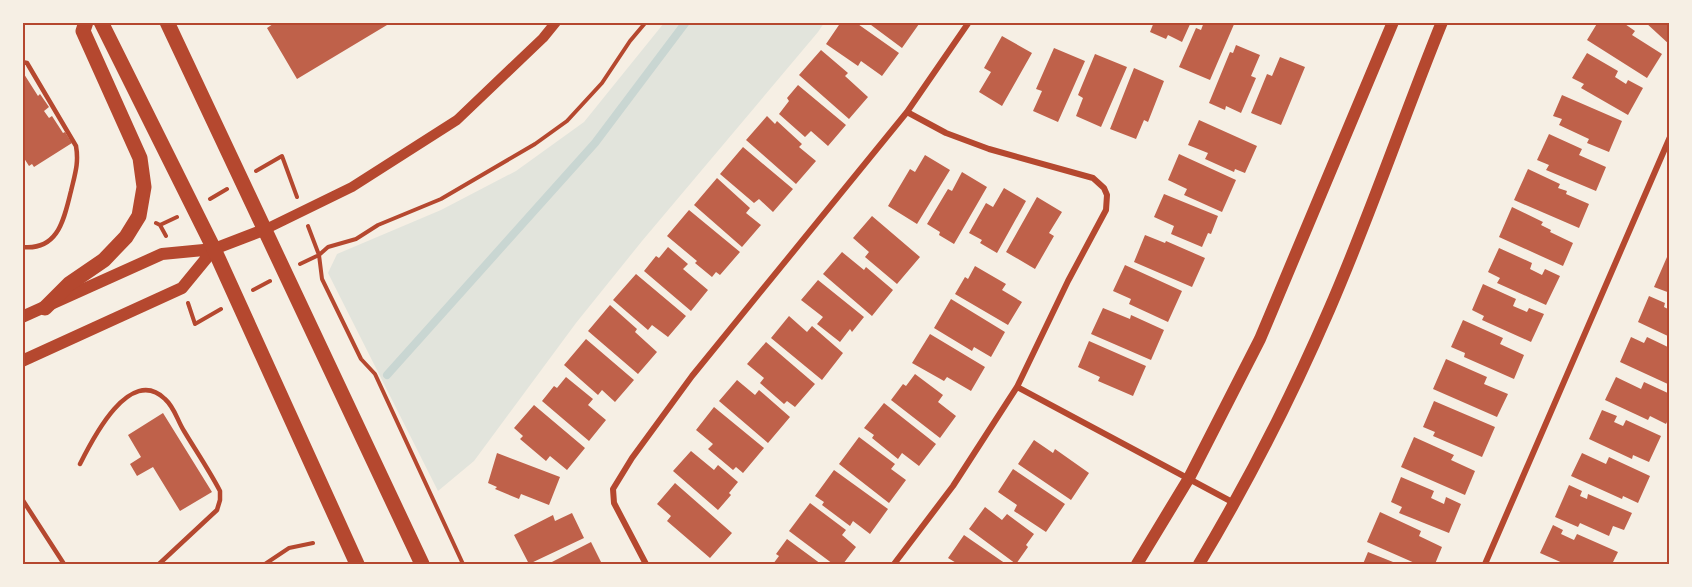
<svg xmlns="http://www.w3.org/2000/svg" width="1692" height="587" font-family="Inter,sans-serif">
  <rect width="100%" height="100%" fill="#f6efe4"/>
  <!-- green -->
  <path fill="#e2e4dc" d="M664,23H824L818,32L642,241L576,323L474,461L438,491L328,273L337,254L441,210L516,171L584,122Z"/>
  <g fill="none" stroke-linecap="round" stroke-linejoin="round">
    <!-- stream -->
    <path stroke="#c9d6d2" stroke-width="8" d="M387,375L595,143L686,22"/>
  </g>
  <!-- building -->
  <path fill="#bf614a" d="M276,22H392L297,79L267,28Z
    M841,22H855L899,53L882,76L861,61L858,66L826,44Z
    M867,22H918L919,24L902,48Z
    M1154,22H1191L1182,42L1168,35L1166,39L1150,32Z
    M1204,22H1235L1210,80L1179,67L1196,28L1201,30Z
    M1598,22H1622L1635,31L1632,35L1662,54L1647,78L1587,40Z
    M1645,22H1670V45Z
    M1002,36L1032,53L1002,106L979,92L991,72L984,68Z
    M1236,45L1260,55L1251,76L1256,78L1241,113L1226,106L1225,110L1209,103L1230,52L1233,53Z
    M1054,48L1085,61L1058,122L1033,111L1042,91L1036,89Z
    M821,50L848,73L845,76L868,97L849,119L799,75Z
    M1587,53L1618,71L1615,77L1626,84L1628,80L1643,88L1628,115L1581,88L1584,84L1572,78Z
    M1095,54L1127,67L1101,127L1076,116L1083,98L1078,95Z
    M1280,57L1305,67L1281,125L1251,113L1267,74L1272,76Z
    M1134,68L1164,81L1148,122L1144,120L1136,139L1110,129Z
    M24,74L38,96L40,94L49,107L44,111L49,118L52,116L63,133L65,132L72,143L34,167L32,164L29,166L22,155Z
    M798,85L846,125L828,146L811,131L805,137L779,114L789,101L787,98Z
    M1562,95L1622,121L1609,152L1587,143L1589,139L1559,125L1562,119L1553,116Z
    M767,116L775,124L777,121L802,144L799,147L816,161L796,184L746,140Z
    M1199,120L1257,146L1245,173L1235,169L1234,172L1205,159L1208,153L1188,145Z
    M1549,134L1582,149L1579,155L1606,167L1596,191L1546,170L1549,165L1537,160Z
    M743,147L793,189L773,212L759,199L754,203L720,174Z
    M1179,154L1236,180L1222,212L1184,195L1187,189L1168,180Z
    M925,155L950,170L917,224L888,206L910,169L915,172Z
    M1528,169L1560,184L1558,188L1567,191L1566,194L1589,204L1579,228L1514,200Z
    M962,172L987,187L954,244L939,235L940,232L927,224L948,189L952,191Z
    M717,178L750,208L746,213L761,225L742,247L694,205Z
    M1004,188L1026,201L997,253L980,243L982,240L969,233L986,203L993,207Z
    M1164,194L1218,216L1211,234L1208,233L1202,247L1171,234L1174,226L1154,217Z
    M1037,197L1062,212L1049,233L1054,236L1035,269L1006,252Z
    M1512,207L1543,222L1541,225L1551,230L1550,232L1573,243L1563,266L1499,237Z
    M689,210L740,252L720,275L716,272L712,277L695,263L697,261L667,236Z
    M872,216L920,257L897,284L865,257L869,252L853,238Z
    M1145,235L1165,243L1166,241L1205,258L1192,287L1134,262Z
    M668,247L688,264L683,269L708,290L691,311L644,271L656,256L659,258Z
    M1499,248L1532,263L1530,269L1542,275L1545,269L1560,276L1546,305L1497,283L1500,278L1488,272Z
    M842,252L864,270L866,267L893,290L872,316L823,274Z
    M1667,257L1670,258V293L1654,287Z
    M1125,265L1182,291L1168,322L1129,304L1131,299L1113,291Z
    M975,266L1006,284L1002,290L1022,302L1008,325L955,294L965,277L968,279Z
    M636,274L686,316L668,337L652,325L648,330L613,300Z
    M818,280L864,317L852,332L850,329L840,342L817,324L823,317L801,300Z
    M1483,284L1516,299L1513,306L1527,312L1529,308L1544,314L1531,342L1482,320L1484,316L1472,310Z
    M1649,296L1665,303L1664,307L1670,310V337L1638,322Z
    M951,299L1005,332L991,357L974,347L972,351L934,328Z
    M610,305L637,329L635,332L657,352L638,374L588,331Z
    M1103,308L1130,319L1131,315L1164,330L1151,360L1091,334Z
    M789,316L807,332L812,326L843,353L822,380L771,338Z
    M1463,320L1503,338L1500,344L1524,355L1514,379L1464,357L1465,353L1451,347Z
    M930,334L985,367L971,391L947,377L944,381L912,363Z
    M1631,337L1644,343L1647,337L1670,348V385L1620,362Z
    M586,339L634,380L615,402L602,390L598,395L564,365Z
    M1089,341L1146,366L1133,396L1098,381L1100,377L1078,367Z
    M766,342L815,384L795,407L787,401L784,404L760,383L764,378L747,364Z
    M1446,359L1487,377L1484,384L1508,394L1497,417L1433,389Z
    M915,374L943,395L938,402L956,416L940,438L891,400L903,384L906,386Z
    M566,377L593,399L588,405L606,420L589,441L542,401L554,386L557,388Z
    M1616,377L1641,389L1644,382L1670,394V416L1666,424L1650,416L1648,420L1605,400Z
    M737,380L755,395L759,390L790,417L768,443L719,401Z
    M1434,401L1495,427L1482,457L1433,436L1435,432L1423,427Z
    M884,403L936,444L919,466L902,453L898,459L872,438L874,435L864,428Z
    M534,405L585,448L567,470L550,456L546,461L520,439L523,436L514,428Z
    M714,407L764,448L743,473L736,467L733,470L708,449L713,444L696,430Z
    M1602,410L1617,416L1614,422L1623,426L1626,420L1661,436L1649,462L1633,455L1632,459L1589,439Z
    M163,413L212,492L180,511L153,467L137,476L130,464L141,457L128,435Z
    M859,437L895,464L891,469L906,480L889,503L839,464Z
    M1414,437L1454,455L1451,460L1475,471L1465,495L1401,467Z
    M1034,440L1053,453L1055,449L1089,473L1071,500L1018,464Z
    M691,451L714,470L718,465L738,482L729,493L731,495L718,510L673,471Z
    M497,453L560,477L549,505L521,494L519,499L495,489L497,487L488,483Z
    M1582,453L1606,464L1609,457L1650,476L1638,503L1623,496L1622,499L1571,476Z
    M1013,469L1065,504L1046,532L1014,511L1017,505L998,492Z
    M834,470L888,509L870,534L853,521L850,526L822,505L824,502L815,496Z
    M1401,477L1434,491L1431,498L1444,504L1446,497L1461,504L1449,533L1399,513L1402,507L1391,502Z
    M675,483L732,533L710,558L667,521L671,516L657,504Z
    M1569,485L1582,491L1580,496L1587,499L1588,494L1632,513L1624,530L1613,526L1609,536L1580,523L1578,527L1555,517Z
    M810,503L846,530L842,535L856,547L843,564H833L789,531Z
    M985,507L1002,520L1007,514L1034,534L1026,545L1028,547L1016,564L969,529Z
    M1380,512L1421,531L1419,536L1442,547L1435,564H1417L1367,542Z
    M572,513L584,538L529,564L514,535L553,515L555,521Z
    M1553,525L1563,530L1561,534L1574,540L1577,534L1618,552L1612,564H1565L1540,553Z
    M964,535L1006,564H958L948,558Z
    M787,539L821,564H773L779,556L776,554Z
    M591,542L602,564H548Z
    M1368,552L1398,564H1363Z"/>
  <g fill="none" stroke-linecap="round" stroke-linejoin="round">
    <!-- path -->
    <path stroke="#b5482f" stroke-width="4" d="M256,171L282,156L297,197
      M210,199L227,189
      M156,223L160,225L166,236
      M160,225L177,217
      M308,226L319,255L322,279L361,359L375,374L463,564
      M300,264L319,255L328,247L356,239L378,225L441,199L535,144L567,121L602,83L630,41L646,22
      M253,290L270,281
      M188,303L195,324L221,309
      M265,564L289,548L313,543"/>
    <!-- service -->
    <path stroke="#b5482f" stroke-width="4.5" d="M22,62L27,63L76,146C79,163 75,174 71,191C64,218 59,251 22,247
      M80,464C93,438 130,365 165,399C175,408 177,420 184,431C196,451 209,470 220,491V500L217,510L159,564
      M22,499L64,564"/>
    <!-- minor -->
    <path stroke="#b5482f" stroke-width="6" d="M1017,387L1234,503
      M646,564L614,503L613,489L632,458L692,376L907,112L969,22
      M894,564L953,486L1017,387L1068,281L1106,210L1107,195L1104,188L1093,178L989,149L946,133L907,112
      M1485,564L1670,137"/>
    <!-- tertiary -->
    <path stroke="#b5482f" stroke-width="10" d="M266,229L352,187L457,120L543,38L556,22"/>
    <!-- secondary -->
    <path stroke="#b5482f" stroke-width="12" d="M22,317L162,254L214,249L266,229
      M22,361L182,288L214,249
      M1137,564L1189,478L1260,339L1393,22
      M1199,564C1248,482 1291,398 1329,310C1370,216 1403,118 1442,22"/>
    <!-- primary -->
    <path stroke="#b5482f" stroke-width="15" d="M101,22L214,249L357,564
      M167,22L422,564
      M45,308L69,284L104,260L126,237L139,216L144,187L140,158L83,31L86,22"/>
  </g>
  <!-- border -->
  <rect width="1692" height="587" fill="none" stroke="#f6efe4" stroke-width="48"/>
  <rect x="24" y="24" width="1644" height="539" fill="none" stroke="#b5482f" stroke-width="2"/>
</svg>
